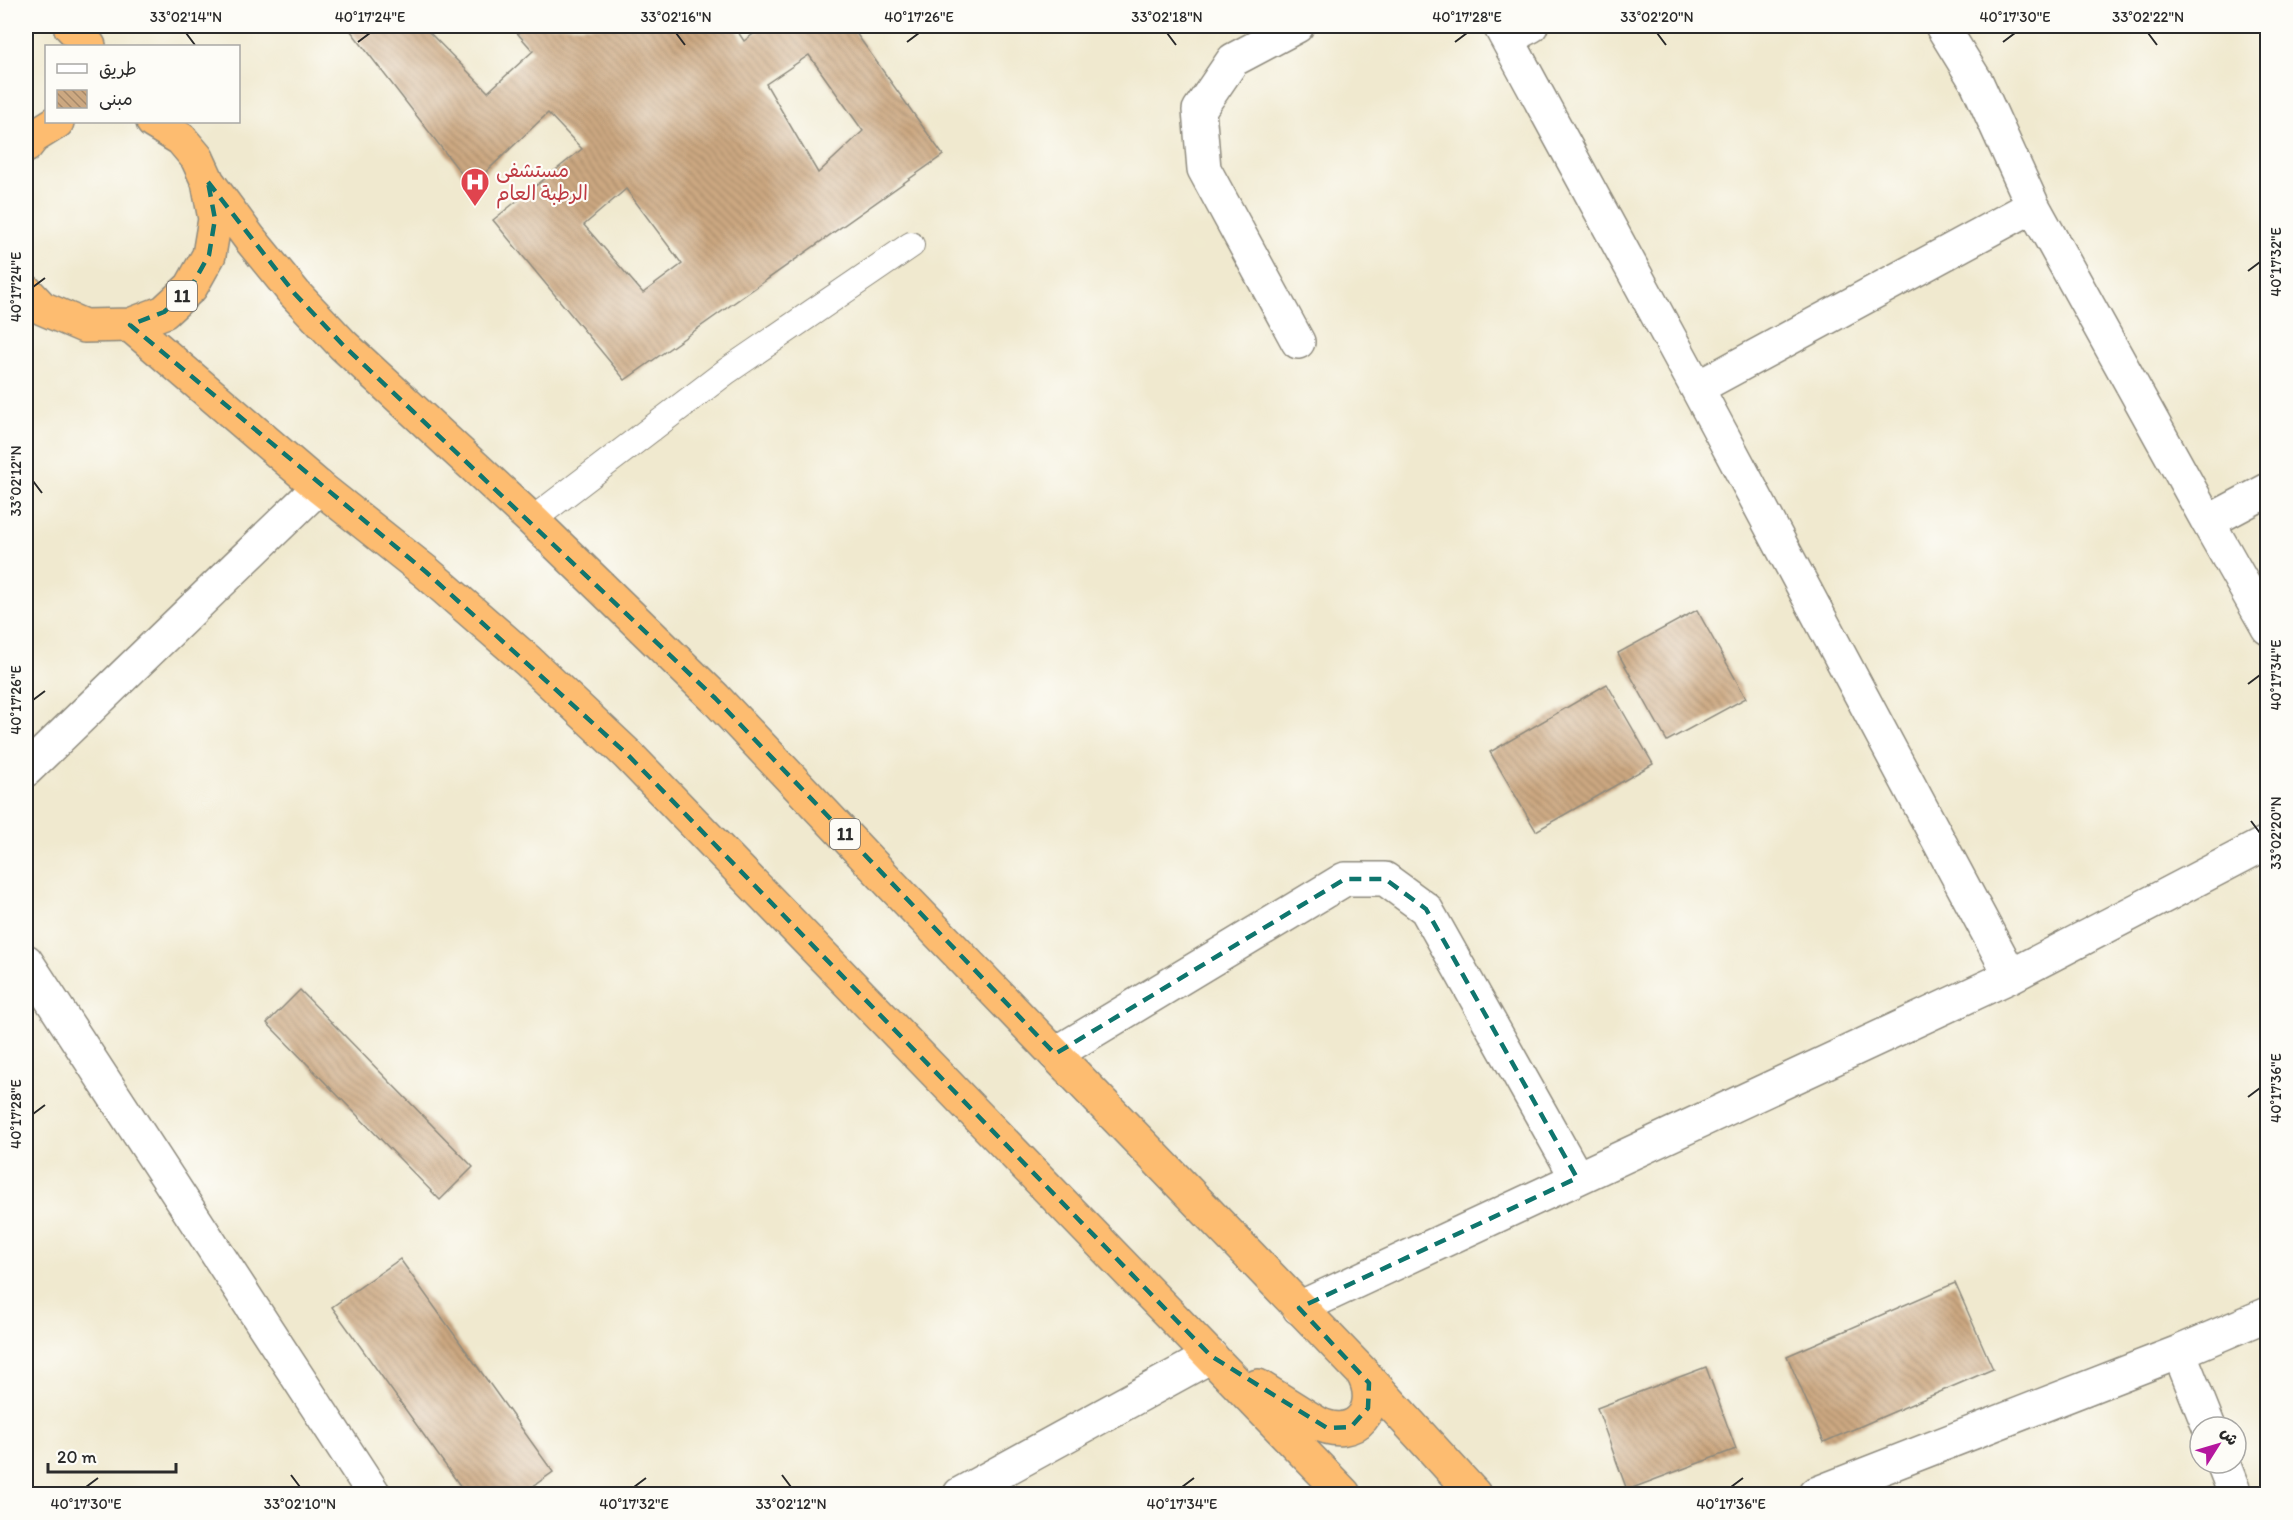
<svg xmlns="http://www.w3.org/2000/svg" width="2293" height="1520" font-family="Itim,'Playpen Sans Arabic',sans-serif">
  <defs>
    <pattern id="building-back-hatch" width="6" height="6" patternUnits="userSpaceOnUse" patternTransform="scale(1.5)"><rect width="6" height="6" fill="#cca881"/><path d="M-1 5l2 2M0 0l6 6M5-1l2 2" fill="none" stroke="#a6896a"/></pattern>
  </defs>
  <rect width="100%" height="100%" fill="#fdfcf7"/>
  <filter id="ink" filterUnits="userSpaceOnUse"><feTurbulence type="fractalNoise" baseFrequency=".0167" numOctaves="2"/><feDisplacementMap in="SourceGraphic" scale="12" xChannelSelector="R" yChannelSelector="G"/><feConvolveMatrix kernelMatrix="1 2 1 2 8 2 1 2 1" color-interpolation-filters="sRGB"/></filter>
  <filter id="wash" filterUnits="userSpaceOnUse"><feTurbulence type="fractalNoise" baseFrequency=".008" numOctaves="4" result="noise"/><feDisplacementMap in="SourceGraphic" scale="24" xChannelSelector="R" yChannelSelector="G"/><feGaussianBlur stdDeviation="1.35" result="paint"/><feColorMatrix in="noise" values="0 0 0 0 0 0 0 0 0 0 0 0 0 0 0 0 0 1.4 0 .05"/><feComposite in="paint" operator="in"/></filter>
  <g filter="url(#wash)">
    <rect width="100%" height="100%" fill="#f0e9cf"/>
    <g id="blocks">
      <!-- building -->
      <path fill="url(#building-back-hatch)" fill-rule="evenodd" d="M347,26H423L488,92L533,51L511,26H734L744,41L764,26H851L943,155L625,380L493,220L582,149L548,113L471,186ZM809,55L863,131L818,173L766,84ZM626,189L682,264L643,293L584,225Z
        M1697,610L1746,698L1667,741L1618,653Z
        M1607,684L1653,764L1536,831L1490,752Z
        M300,990L473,1167L440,1200L267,1023Z
        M400,1259L553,1472L522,1494H466L332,1307Z
        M1955,1283L1993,1369L1824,1442L1787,1356Z
        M1706,1367L1736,1449L1627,1490L1597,1408Z"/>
    </g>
  </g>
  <g filter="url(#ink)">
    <use href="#blocks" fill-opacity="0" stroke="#8e8a7d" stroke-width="1.5"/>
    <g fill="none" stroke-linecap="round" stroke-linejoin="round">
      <!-- service casing -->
      <g stroke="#8e8a7d" stroke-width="28">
        <path id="service" d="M532,520L727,371L911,245"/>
      </g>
      <!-- minor casing -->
      <g stroke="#8e8a7d" stroke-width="36">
        <path id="minor" d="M1297,26L1233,60L1199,110L1204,169L1298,342
          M1500,26L1697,388L2011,976
          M1942,26L1977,83L2033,206
          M1507,38L1531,26
          M1697,388L2033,206L2208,522L2268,490
          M2208,522L2268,628
          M26,770L319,487
          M26,961L374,1494
          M1055,1054L1345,879H1385L1426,909L1577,1178
          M1299,1308L2011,976L2268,842
          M2179,1352L2209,1427
          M2223,1463L2235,1494
          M960,1494L1211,1356
          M1815,1494L2179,1352L2268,1314"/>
      </g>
      <!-- trunk casing -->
      <g stroke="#8e8a7d" stroke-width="36">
        <path id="trunk" d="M70,26L89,46
          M26,146L33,137L57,122
          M208,182L250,239L295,294L343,345L532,520L715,698L891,884L1362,1372L1474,1494
          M26,291L42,308L84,326L130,325L164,312L191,287L209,255L215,219L208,182L197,158L181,139L153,122
          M130,325L319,487L426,572L528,661L628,755L1344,1494
          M1258,1386L1317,1423C1356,1443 1383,1407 1362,1372"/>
      </g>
      <!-- service -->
      <use href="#service" stroke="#fff" stroke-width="26"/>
      <!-- minor -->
      <use href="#minor" stroke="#fff" stroke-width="33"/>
      <!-- trunk -->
      <use href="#trunk" stroke="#fdbc70" stroke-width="33"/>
    </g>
  </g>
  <!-- marked area -->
  <path fill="none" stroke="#0f766e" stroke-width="4.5" stroke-dasharray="12 8" stroke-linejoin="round" d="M208,182L295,294L343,345L715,698L1055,1054L1345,879H1385L1426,909L1577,1178L1299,1308L1369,1383L1368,1408L1351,1427L1327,1428L1211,1356L628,755L426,572L130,325L164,312L191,287L209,255L215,219Z"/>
  <!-- ticks -->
  <path fill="none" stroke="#2b2b2b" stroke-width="2" d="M186,33L195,45M676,33L685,45M1167,33L1176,45M1657,33L1666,45M2148,33L2157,45M358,42L370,33M907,42L919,33M1455,42L1467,33M2003,42L2015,33M2248,271L2260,262M33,287L45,278M33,481L42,493M2248,684L2260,675M33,700L45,691M2251,821L2260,833M2248,1097L2260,1088M33,1114L45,1105M291,1475L300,1487M782,1475L791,1487M86,1487L98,1478M634,1487L646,1478M1182,1487L1194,1478M1731,1487L1743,1478"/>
  <!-- icons -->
  <defs>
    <g id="hospital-pin" transform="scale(1.5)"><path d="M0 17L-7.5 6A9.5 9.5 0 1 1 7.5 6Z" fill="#e0444e" stroke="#fdfcf7"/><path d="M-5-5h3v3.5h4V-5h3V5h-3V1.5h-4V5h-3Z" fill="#fff"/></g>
  </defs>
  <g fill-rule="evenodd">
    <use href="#hospital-pin" x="475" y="182"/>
  </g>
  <g text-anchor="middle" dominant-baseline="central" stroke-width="4.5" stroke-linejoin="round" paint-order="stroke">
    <!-- shield labels -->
    <g fill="#fdfcf7" stroke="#6a6a68" stroke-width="1.5">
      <rect x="167" y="281" width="30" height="30" rx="4.5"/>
      <rect x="830" y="819" width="30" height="30" rx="4.5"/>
    </g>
    <g font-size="18" font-weight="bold" fill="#2b2b2b">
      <text x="182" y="296">11</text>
      <text x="845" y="834">11</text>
    </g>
    <!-- health labels -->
    <g font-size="20" fill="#be3a42" stroke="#fdfcf7" text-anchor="start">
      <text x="496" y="170">مستشفى<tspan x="496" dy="23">الرطبة العام</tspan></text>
    </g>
  </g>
  <!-- margin -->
  <rect width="2293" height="1520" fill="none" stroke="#fdfcf7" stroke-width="66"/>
  <!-- legend -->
  <rect x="45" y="45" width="195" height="78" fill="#fdfcf7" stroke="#a9a8a5" stroke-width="1.5"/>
  <rect x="57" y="64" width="30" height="9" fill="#ffffff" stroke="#a9a8a5" stroke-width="1.5"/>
  <text x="99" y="75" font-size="18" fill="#2b2b2b">طريق</text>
  <rect x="57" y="90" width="30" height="18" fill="url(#building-back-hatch)" stroke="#a9a8a5" stroke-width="1.5"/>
  <text x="99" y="105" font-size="18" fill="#2b2b2b">مبنى</text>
  <!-- north arrow -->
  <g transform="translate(2218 1445) rotate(53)"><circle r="28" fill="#fdfcf7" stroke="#a9a8a5" stroke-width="1.5"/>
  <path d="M0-4.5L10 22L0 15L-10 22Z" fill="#b5179e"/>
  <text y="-9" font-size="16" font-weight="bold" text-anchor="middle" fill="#2b2b2b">ش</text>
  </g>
  <!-- scale -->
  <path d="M48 1463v9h128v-9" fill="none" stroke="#2b2b2b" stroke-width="3"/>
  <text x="57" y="1463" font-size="18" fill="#2b2b2b" stroke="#fdfcf7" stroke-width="4.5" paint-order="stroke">20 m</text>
  <rect x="33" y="33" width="2227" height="1454" fill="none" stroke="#2b2b2b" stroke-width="2"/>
  <g font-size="15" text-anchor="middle" fill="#2b2b2b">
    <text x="186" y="22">33°02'14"N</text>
    <text x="370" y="22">40°17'24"E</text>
    <text x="676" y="22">33°02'16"N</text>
    <text x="919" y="22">40°17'26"E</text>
    <text x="1167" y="22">33°02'18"N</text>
    <text x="1467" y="22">40°17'28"E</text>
    <text x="1657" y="22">33°02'20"N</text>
    <text x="2015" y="22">40°17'30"E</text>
    <text x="2148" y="22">33°02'22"N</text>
    <text transform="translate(2276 262) rotate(-90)" y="5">40°17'32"E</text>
    <text transform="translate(16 287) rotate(-90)" y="5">40°17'24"E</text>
    <text transform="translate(16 481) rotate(-90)" y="5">33°02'12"N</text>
    <text transform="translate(2276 675) rotate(-90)" y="5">40°17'34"E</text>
    <text transform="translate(16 700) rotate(-90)" y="5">40°17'26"E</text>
    <text transform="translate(2276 833) rotate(-90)" y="5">33°02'20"N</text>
    <text transform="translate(2276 1088) rotate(-90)" y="5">40°17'36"E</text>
    <text transform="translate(16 1114) rotate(-90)" y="5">40°17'28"E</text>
    <text x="86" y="1509">40°17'30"E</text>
    <text x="300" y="1509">33°02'10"N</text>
    <text x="634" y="1509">40°17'32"E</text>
    <text x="791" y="1509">33°02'12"N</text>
    <text x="1182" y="1509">40°17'34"E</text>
    <text x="1731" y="1509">40°17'36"E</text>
  </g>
</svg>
